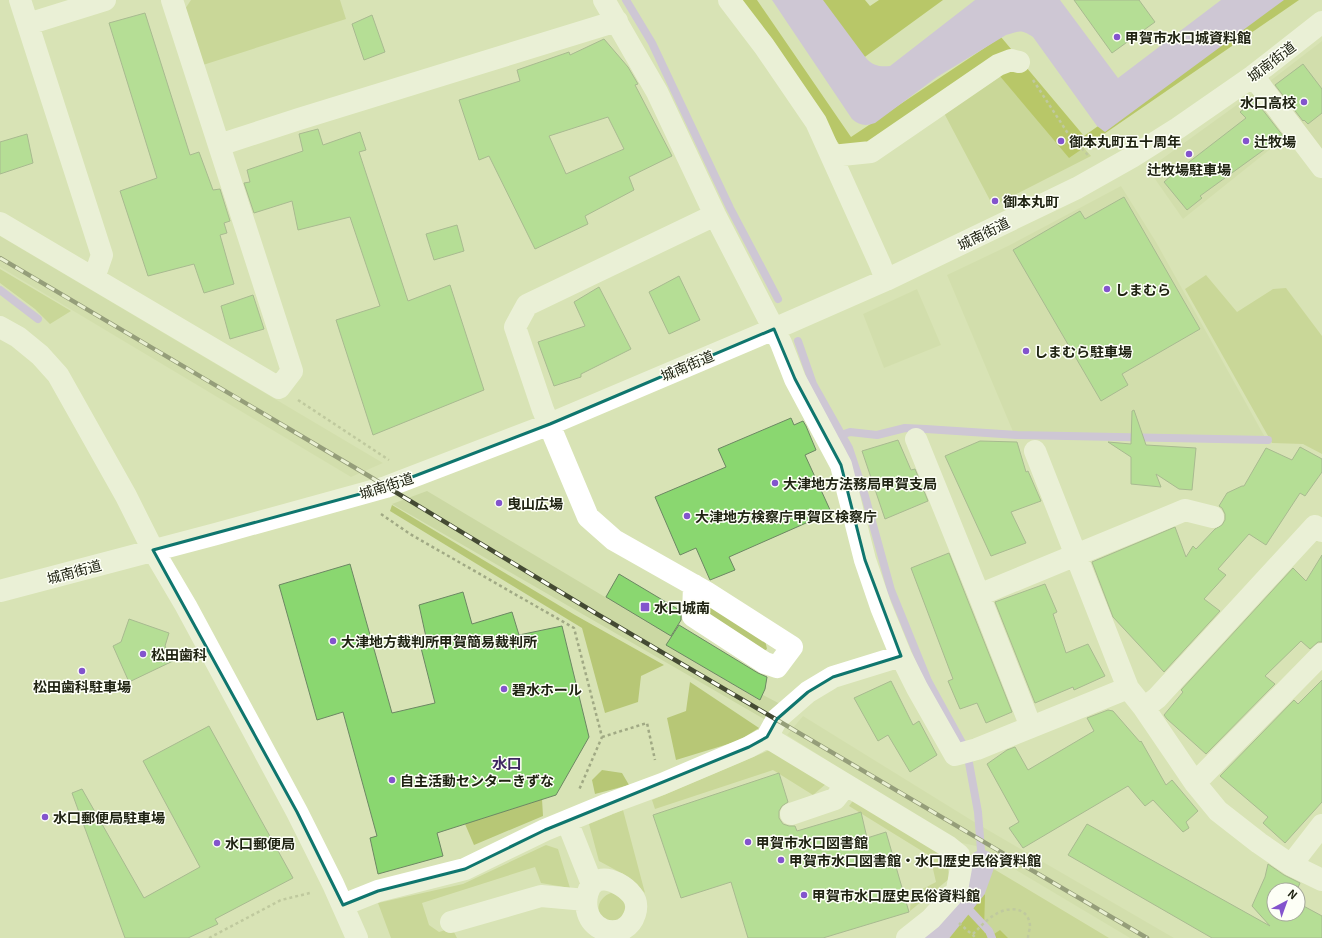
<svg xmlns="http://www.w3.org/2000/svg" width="1322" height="938" font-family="Georgia,'Noto Sans JP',serif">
  <rect width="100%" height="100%" fill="#d8e3b5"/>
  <!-- built -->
  <path fill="#cbd8a3" d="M1322,41V149L1270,81Z
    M1256,91L1289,134L1183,219L1148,169Z
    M1121,186L1156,242L1266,439L1014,434L947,275L1010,245Z
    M0,236L383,463L351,477L0,267Z
    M917,289L941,345L884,368L863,314Z
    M427,491L605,597L619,574L641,587L685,614L667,645L759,700L763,695L784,706L769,722L392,504Z
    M803,716L976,823L1174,938H1130L976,846L957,842L787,735Z"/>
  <!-- green -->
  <path fill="#b7c776" d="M191,0H340L346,19L203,65L185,9Z
    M1002,54L1091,156L993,206L935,96Z
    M0,269L71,311L50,324L35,309L0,283Z
    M1206,275L1237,312L1273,289L1286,288L1322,336V454L1303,444L1272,443L1185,289Z
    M392,505L575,615L664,665L641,676L638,702L605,713L582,628L390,511Z
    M700,601L765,640L767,649L760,654L698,613Z
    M690,682L759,728L738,741L676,760L667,718L686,711Z
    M772,749L827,783L813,795L773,770L655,809L652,800Z
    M602,770L622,773L629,785L595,794L592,780Z
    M855,798L947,855L949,879L910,911L911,895L936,882L930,856L849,806Z
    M542,799L543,816L474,845L465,824Z
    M623,810L645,893L625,875L599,861L589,824Z
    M546,845L558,849L570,888L541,883L535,867L422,903L429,925L439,932L452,928L457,938H391L378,903L463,884Z
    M982,862L1109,938H914L969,890Z
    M611,893L619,895L627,906L621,919L612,922C609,921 604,920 603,918C593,909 601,896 611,893Z"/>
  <!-- forest -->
  <path fill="#91a50d" d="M738,0H757L851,137L1001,37L1084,136L1277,0H1299L1069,158L993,68L848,157Z
    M821,0H865L870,6L879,0H943L862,59Z
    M976,888L985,895L984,932L991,936L1000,930L1008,938H920L957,898Z"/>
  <!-- water -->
  <path fill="#c0a4fb" d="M772,0H823L866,58C873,66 880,67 890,66L975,0H1060L1118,78L1221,0H1284L1105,132L1097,126L1033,37C1021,29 1019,31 1006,35L937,77L875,123C866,126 860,126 852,119Z"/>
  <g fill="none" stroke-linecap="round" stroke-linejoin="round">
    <!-- stream -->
    <path stroke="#c0a4fb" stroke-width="8" d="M626,0L652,43L730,208L778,299
      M0,290L38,319
      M798,341L813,384L849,448L865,496L891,590L928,681L967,752L978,812L982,863
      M841,435L850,432L877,435L905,428L926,429L1017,435L1268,440
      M962,902L989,931L992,938"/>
    <!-- canal -->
    <path stroke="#c0a4fb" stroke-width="26" d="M931,938L936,934L973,888L982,863"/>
  </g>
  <!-- building -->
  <path fill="#8ad770" stroke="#6c8763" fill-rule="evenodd" d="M1074,0H1139L1155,22L1112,53Z
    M145,13L190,155L199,152L213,190L220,189L230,221L224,223L227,233L220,235L234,284L204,293L194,264L148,276L120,191L157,178L109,23Z
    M372,15L385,52L364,60L352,24Z
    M604,39L628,67L638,84L635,85L672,156L629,177L634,190L585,216L588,224L535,249L489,156L479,160L459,100L520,81L517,70L569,52L570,55ZM608,117L624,149L566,174L549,136Z
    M1303,64L1322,89V113L1308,124L1304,120L1303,121L1275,85Z
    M1255,100L1283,136L1200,196L1202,198L1187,210L1164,182L1180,168V169L1246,118L1240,112Z
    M318,129L323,145L360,132L366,150L359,152L408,301L450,285L484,390L373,435L336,320L380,306L350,217L298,230L292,201L254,213L244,183L250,182L247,170L303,151L299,134Z
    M27,134L33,163L0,174V142Z
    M1124,197L1200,329L1122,374L1128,385L1101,401L1013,250L1080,211L1085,219Z
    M457,225L464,251L434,260L426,234Z
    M679,276L700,320L669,334L649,292Z
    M599,287L631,349L581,374V377L554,386L538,342L585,326L574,302Z
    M253,295L264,329L230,339L221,306Z
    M1134,410L1146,445L1196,448L1192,490L1179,489L1156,474L1161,487L1131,484V457L1108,442L1131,444L1132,411Z
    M791,418L794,425L803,421L806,426L816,450L805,455L831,512L729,557L735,570L710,580L696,548L680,555L655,497L726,467L718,449Z
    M898,440L911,470L915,469L928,501L885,519L862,451Z
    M980,441L1017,442L1026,472L1028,471L1041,501L1011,512L1026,543L991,556L945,456Z
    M1300,447L1322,459V472L1305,496L1300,493L1266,545L1249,534L1218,569L1226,575L1204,599L1220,611L1164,672L1113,617L1092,562L1175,527L1186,557L1193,546L1196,549L1215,529L1222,525L1225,520V514L1222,508L1219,506L1227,493L1242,486H1244L1266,448L1292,460Z
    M949,553L1012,712L986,723L977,703L960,709L948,681L953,679L911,568Z
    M1322,555V642H1318L1310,649L1301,641L1265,676L1275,684L1206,754L1167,719L1164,715L1183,692L1181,690L1293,568L1306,581Z
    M350,564L392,713L435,703L419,640L426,637L419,605L463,592L472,624L512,612L519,635L562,626L589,737L556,795L437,833L443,856L378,874L370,838L377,836L343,712L317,720L279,585Z
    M619,574L681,611V620L671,636L606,597Z
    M1045,584L1057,612L1053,614L1066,653L1088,644L1105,676L1074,690L1073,687L1035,703L995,602Z
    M129,619L169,633L165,646L173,661L129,682L113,646L121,642Z
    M679,625L758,673L767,677L765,689L760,700L666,645Z
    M1322,680V802L1285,843L1263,823L1268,817L1220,776L1294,700L1298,704Z
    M891,681L913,725L919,721L937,755L910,772L888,735L878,741L854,698Z
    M1108,710L1113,711L1140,742L1141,741L1166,785L1172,780L1198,811L1186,822L1189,828L1183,832L1153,800L1145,806L1128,786L1023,848L1009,828L1019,822L987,764L1007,750L1015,747L1028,770L1094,731L1087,718Z
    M209,726L293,878L215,919L218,924L188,938H125L72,793L82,789L144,898L200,867L143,761Z
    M779,773L788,802L782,806L779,811V818L783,824L789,826H795L797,831L861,812L867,838L886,832L909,912L823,938H748L731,882L681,898L653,815Z
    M1087,824L1270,926L1252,906L1265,877L1268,864L1284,875L1300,883L1297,890H1274V914H1298V903L1322,916V938H1212L1068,855Z"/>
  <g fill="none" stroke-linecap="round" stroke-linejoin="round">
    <!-- path -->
    <path stroke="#a0a984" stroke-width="2.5" stroke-dasharray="3 3" stroke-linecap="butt" d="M1033,80L1069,135L1088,155
      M298,400L389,460
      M381,514L410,534L574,628L602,737L579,790
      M602,737L647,723L655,760
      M959,923L976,938
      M973,934C980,927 987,919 996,914C1009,906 1029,907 1030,926C1030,929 1028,934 1028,938
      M209,938L281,900L310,893"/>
    <!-- minor -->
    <path stroke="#fff" stroke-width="22" d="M20,0L102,255L94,278
      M604,0L657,92L715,215L781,343L795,379L841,465L865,560L881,607L901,656L917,688L955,755L977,749L1128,688
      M729,0L764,46L816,122L880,264L886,280
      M28,24L105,0
      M1253,76L1322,167
      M219,145L299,119L617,21
      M832,156L871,152L998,65L1011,60L1019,62
      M0,223L279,388L292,371L172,0
      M0,327L18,337L40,355L58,375L126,496L153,550L186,606L297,812L333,884L357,938
      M916,439L979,595L1031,727
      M1035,451L1128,688L1144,708L1195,783L1218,811L1259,843L1291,865L1322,880
      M694,585L693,616L765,663L777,667L792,647L706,592L614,540L588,517L543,410L515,327L527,305L715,215
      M0,591L216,534L386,487L550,424L774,329L886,280L1077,188L1132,157L1178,128L1253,76L1322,22
      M979,595L1185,510L1213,517
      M1144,708L1157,698L1315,526L1322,531
      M767,737L949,847L959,855L961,868L957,890L931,919L907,938
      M1195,783L1322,654
      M791,814L835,799L846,785
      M567,821L592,884C582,899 585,921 602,929C608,932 617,932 623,929C634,923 641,906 632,895C626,887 610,877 600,880C597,880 594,883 592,884
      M1291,865L1322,825
      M343,905L378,891L465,869L545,830L608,804L662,784L749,747L767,737L777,719L808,692L833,677L901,656
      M451,922L541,896L586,900"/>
    <!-- rail casing -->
    <g stroke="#444a33" stroke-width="4.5">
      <path id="rail" d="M0,258L369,476L597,614L1147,938"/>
    </g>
    <!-- rail -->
    <use href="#rail" stroke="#fdfff6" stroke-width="3" stroke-dasharray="9" stroke-linecap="butt"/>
  </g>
  <!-- marked area -->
  <path d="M0 0H1322V938H0ZM774,329L795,379L841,465L865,560L901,656L833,677L808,692L777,719L767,737L749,747L545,830L465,869L378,891L343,905L297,812L153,550L386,487L550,424Z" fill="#d8e3b5" fill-opacity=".55" fill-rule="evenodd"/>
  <path fill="none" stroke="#0f766e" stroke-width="3" stroke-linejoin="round" d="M774,329L795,379L841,465L865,560L901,656L833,677L808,692L777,719L767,737L749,747L545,830L465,869L378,891L343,905L297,812L153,550L386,487L550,424Z"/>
  <!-- markers -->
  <g fill="#8354cd" stroke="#fdfff6" stroke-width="1.5">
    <circle cx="1117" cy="37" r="4"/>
    <circle cx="1304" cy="102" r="4"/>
    <circle cx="1061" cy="141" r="4"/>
    <circle cx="1246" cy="141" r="4"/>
    <circle cx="1189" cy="154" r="4"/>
    <circle cx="995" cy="201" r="4"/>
    <circle cx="1107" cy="289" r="4"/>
    <circle cx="1026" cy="351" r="4"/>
    <circle cx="775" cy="483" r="4"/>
    <circle cx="499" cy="503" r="4"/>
    <circle cx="687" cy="516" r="4"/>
    <rect x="640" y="602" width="10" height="10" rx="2"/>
    <circle cx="333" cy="641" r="4"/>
    <circle cx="143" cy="654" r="4"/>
    <circle cx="82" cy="671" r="4"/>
    <circle cx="504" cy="689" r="4"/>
    <circle cx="392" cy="780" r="4"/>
    <circle cx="45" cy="817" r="4"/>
    <circle cx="748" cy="842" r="4"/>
    <circle cx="217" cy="843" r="4"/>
    <circle cx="781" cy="860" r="4"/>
    <circle cx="804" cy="895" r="4"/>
  </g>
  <g text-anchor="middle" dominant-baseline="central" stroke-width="3" stroke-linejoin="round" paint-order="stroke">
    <!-- poi labels -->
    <g font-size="14" font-weight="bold" fill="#202413" stroke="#fdfff6" text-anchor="start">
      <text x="1125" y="37">甲賀市水口城資料館</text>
      <text x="1296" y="102" text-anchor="end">水口高校</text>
      <text x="1069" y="141">御本丸町五十周年</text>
      <text x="1254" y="141">辻牧場</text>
      <text x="1189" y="169" text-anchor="middle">辻牧場駐車場</text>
      <text x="1003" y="201">御本丸町</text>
      <text x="1115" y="289">しまむら</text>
      <text x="1034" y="351">しまむら駐車場</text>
      <text x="783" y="483">大津地方法務局甲賀支局</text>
      <text x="507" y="503">曳山広場</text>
      <text x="695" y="516">大津地方検察庁甲賀区検察庁</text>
      <text x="654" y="607">水口城南</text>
      <text x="341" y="641">大津地方裁判所甲賀簡易裁判所</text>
      <text x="151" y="654">松田歯科</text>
      <text x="82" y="686" text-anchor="middle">松田歯科駐車場</text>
      <text x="512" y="689">碧水ホール</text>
      <text x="400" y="780">自主活動センターきずな</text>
      <text x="53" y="817">水口郵便局駐車場</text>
      <text x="756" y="842">甲賀市水口図書館</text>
      <text x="225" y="843">水口郵便局</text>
      <text x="789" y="860">甲賀市水口図書館・水口歴史民俗資料館</text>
      <text x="812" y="895">甲賀市水口歴史民俗資料館</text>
    </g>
    <!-- street labels -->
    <g font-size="14" fill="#202413" stroke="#fdfff6">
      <text transform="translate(1271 61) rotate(-37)">城南街道</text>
      <text transform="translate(983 233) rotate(-26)">城南街道</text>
      <text transform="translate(687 365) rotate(-23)">城南街道</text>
      <text transform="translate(386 485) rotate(-18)">城南街道</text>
      <text transform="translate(74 571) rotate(-15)">城南街道</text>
    </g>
    <!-- neighbourhood labels -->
    <g font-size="15" font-weight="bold" fill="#3d2761" stroke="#fdfff6">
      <text x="507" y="762">水口</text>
    </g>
  </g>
  <!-- north arrow -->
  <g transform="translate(1286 902) rotate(41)"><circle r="19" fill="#fdfff6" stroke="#a5a79b"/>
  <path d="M0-3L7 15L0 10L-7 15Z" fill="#8354cd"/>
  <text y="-6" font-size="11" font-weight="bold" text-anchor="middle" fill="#202413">N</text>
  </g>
</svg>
